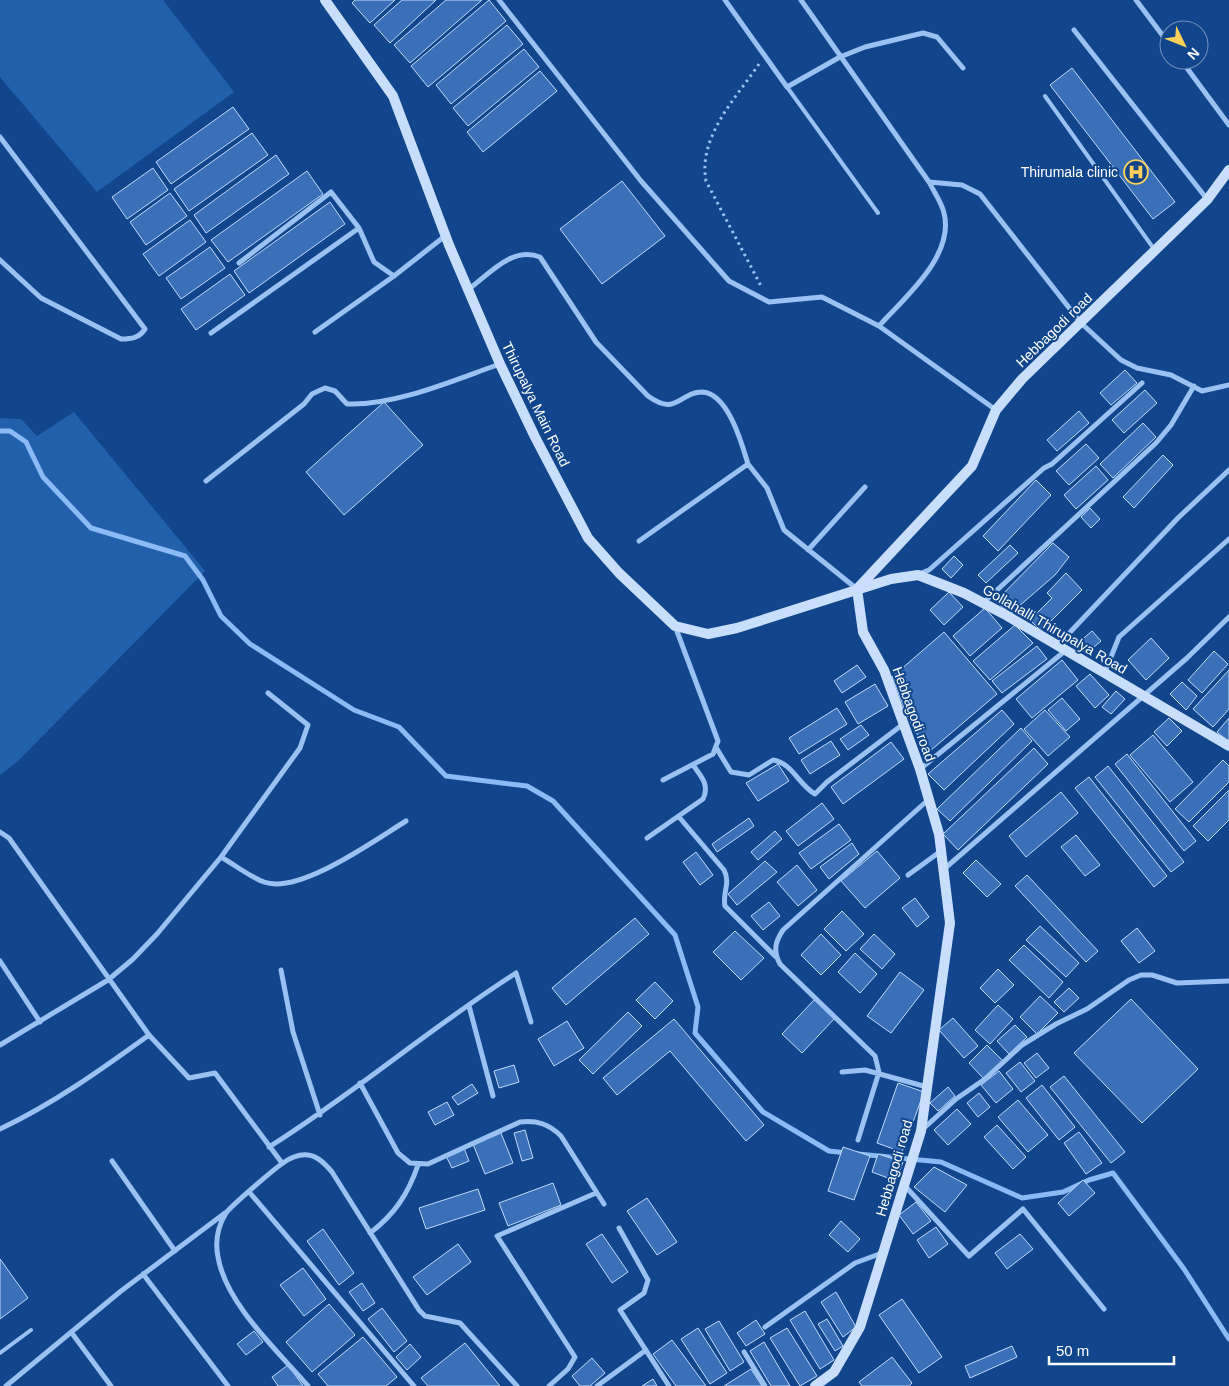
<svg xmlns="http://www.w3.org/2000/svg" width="1229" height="1386" font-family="Arial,sans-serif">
  <rect width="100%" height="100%" fill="#11468d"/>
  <!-- green -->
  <path fill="#2260ac" d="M0,0H163L234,92L97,192L0,77Z
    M74,412L205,571L17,762L0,775V418L21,419L37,436Z"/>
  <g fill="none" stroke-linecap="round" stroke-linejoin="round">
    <!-- stream -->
    <path stroke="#8abbf5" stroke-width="5" d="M0,431H10L26,442L43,477L91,528L185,556L203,580L221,616L250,644L354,710L399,727L446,776L527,786L553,801L675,935L698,1007L695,1033L763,1112L829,1151L847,1153
      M858,1154L941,1162L1022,1198L1063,1192L1089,1180L1113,1173L1184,1269L1229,1339"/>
  </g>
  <!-- building -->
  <path fill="#3970b7" stroke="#c0dbfd" d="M355,0H395L370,23L352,3Z
    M402,0H436L390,43L374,25Z
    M446,0H482L410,63L394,45Z
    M489,0L506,21L428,87L411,66Z
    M507,25L523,44L451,104L436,85Z
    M524,49L539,67L468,126L453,108Z
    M1072,68L1175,202L1153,219L1050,85Z
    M540,71L557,91L483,152L467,132Z
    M233,107L249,129L171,184L156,162Z
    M252,133L268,155L189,211L174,189Z
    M276,155L289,174L206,233L194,215Z
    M153,168L168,190L127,219L112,197Z
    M307,171L323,194L228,262L211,240Z
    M622,181L665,236L602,284L560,229Z
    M170,193L187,216L146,245L130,222Z
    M330,202L345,224L249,293L234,271Z
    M190,220L206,242L159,276L143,254Z
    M210,247L225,268L181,299L166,278Z
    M230,274L245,295L196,330L181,309Z
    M1125,370L1137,383L1111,405L1100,393Z
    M1145,390L1157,403L1124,433L1112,420Z
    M384,402L423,445L344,515L306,472Z
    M1079,411L1089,423L1057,451L1047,440Z
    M1143,423L1156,437L1113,478L1100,464Z
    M1086,444L1099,458L1069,485L1056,471Z
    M1163,455L1173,465L1134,508L1123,497Z
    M1096,466L1108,480L1076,509L1064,495Z
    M1036,480L1051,495L998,551L983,536Z
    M1090,508L1100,519L1091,528L1081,517Z
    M1053,543L1069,557L1055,575L1010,614L996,601Z
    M1010,545L1018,553L986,583L978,575Z
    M954,556L963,565L951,578L942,569Z
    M1066,573L1082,590L1041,631L1030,620L1052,598L1047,593Z
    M949,592L963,607L944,625L930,610Z
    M985,608L1002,628L970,656L953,636Z
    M1015,625L1033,643L990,680L973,661Z
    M1092,631L1101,641L1086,654L1077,644Z
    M944,632L997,694L930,751L917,734L907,715L892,677Z
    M1151,638L1169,658L1146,680L1128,660Z
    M1037,646L1047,659L1002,693L992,681Z
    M1214,651L1228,664L1202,693L1188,680Z
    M1062,660L1078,680L1032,718L1016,699Z
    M857,665L866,677L842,693L834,681Z
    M1229,670V709L1213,727L1193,709Z
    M1090,674L1109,695L1095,708L1076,686Z
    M1182,682L1197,696L1186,710L1170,694Z
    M875,684L888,706L858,724L845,702Z
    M1116,691L1125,699L1111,714L1102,707Z
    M1062,698L1080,719L1066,731L1048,710Z
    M837,708L847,724L799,754L789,738Z
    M1002,710L1014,724L944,790L928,774Z
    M1045,710L1070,737L1048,756L1024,729Z
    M1169,718L1182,731L1167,746L1154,732Z
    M1229,718V742L1217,732Z
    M861,725L869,735L848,750L840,739Z
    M1021,728L1032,741L950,821L937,809Z
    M1153,735L1193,782L1170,802L1130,755Z
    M831,741L840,755L810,774L801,760Z
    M891,742L904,759L843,804L831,787Z
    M1034,748L1048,764L958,850L943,834Z
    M1127,754L1196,841L1184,851L1115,764Z
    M1223,760L1229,766V782L1189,822L1175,809Z
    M778,764L789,781L758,801L746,783Z
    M1108,766L1184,862L1171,872L1095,777Z
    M1089,777L1167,876L1154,887L1075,788Z
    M1229,790V820L1208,841L1193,826Z
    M1061,792L1078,813L1026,857L1009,836Z
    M822,803L834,819L798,846L786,831Z
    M749,818L754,826L717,852L712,844Z
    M839,824L851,840L811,869L799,853Z
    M775,831L782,839L758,860L751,852Z
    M1076,835L1100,865L1085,876L1061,847Z
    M852,843L859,854L829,879L820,867Z
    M877,851L900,878L865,908L841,881Z
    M696,852L713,875L700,885L683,862Z
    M976,860L1001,884L987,897L963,873Z
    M765,861L777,872L737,905L728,894Z
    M797,865L817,890L798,906L777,882Z
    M1027,875L1098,951L1086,962L1015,886Z
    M915,898L929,917L917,927L902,908Z
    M769,902L780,916L763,930L751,916Z
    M842,911L864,934L846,951L824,929Z
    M635,918L649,934L566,1005L552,988Z
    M1040,926L1079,963L1066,977L1026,940Z
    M1137,928L1155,951L1139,963L1121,941Z
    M735,931L764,958L741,980L713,952Z
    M821,934L841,955L821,975L801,955Z
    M874,934L895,954L882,969L860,949Z
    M1024,945L1063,982L1049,998L1009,960Z
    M855,953L877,974L860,993L838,972Z
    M998,969L1014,985L995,1003L980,988Z
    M900,972L924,990L891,1033L867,1016Z
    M655,982L673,1001L655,1019L636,1000Z
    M1069,988L1079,998L1064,1012L1054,1002Z
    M1040,996L1058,1013L1037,1034L1020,1017Z
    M815,999L835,1018L802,1053L782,1034Z
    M1131,999L1198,1069L1142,1123L1074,1053Z
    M998,1005L1013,1019L990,1044L975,1030Z
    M628,1012L642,1026L593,1074L579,1060Z
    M953,1018L978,1046L964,1058L939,1030Z
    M674,1019L764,1125L746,1141L670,1051L617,1095L603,1078Z
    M567,1021L584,1048L554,1066L538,1039Z
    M1015,1025L1027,1037L1009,1054L997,1041Z
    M987,1045L1003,1061L984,1079L969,1063Z
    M1037,1053L1049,1068L1036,1078L1024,1063Z
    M1020,1062L1035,1081L1021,1092L1006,1073Z
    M514,1065L519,1082L499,1088L494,1071Z
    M999,1071L1013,1089L996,1103L981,1085Z
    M1064,1076L1125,1152L1111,1163L1050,1087Z
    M898,1083L924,1092L902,1152L877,1143Z
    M472,1084L478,1093L458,1105L452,1097Z
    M1042,1085L1075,1127L1059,1140L1026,1098Z
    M948,1087L955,1096L938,1111L930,1103Z
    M979,1093L990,1107L978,1117L967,1103Z
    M1018,1100L1048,1135L1028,1152L998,1117Z
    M447,1102L454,1115L435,1125L428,1112Z
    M957,1109L971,1124L948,1145L934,1130Z
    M997,1125L1026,1157L1013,1169L984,1137Z
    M525,1130L533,1158L522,1161L514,1133Z
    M1079,1132L1102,1163L1086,1174L1064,1143Z
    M501,1133L513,1163L485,1174L473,1144Z
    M843,1147L870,1156L854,1200L828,1191Z
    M464,1148L469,1161L452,1168L446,1156Z
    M878,1154L903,1162L896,1181L872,1172Z
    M934,1167L967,1185L945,1212L914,1187Z
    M1083,1180L1095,1193L1069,1216L1058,1203Z
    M553,1183L561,1205L508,1226L499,1203Z
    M478,1189L485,1210L426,1229L419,1208Z
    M647,1198L677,1242L657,1255L627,1211Z
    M916,1202L931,1221L913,1234L899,1215Z
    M841,1221L860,1239L848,1252L829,1235Z
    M936,1227L948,1244L929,1258L917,1240Z
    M323,1229L354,1273L339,1285L307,1241Z
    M602,1234L628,1272L612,1283L586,1244Z
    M1020,1234L1033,1249L1007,1269L995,1253Z
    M458,1244L471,1262L427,1295L413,1277Z
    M0,1259L28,1298L0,1319Z
    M303,1268L326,1299L304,1316L280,1285Z
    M362,1283L375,1303L363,1311L349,1292Z
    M836,1292L856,1327L843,1337L821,1302Z
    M902,1299L942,1357L919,1373L879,1315Z
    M329,1304L355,1335L312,1372L286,1342Z
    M382,1308L407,1341L394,1352L368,1319Z
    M805,1311L834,1360L820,1369L790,1320Z
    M827,1319L843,1346L835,1351L818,1324Z
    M756,1320L765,1334L746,1346L737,1333Z
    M719,1321L744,1362L730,1371L705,1329Z
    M698,1328L727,1373L710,1384L681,1339Z
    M787,1328L817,1376L800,1386L770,1338Z
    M254,1331L263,1342L246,1355L237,1344Z
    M363,1337L397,1377L386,1386H328L318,1374Z
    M672,1340L706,1386H676L653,1354Z
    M764,1342L790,1386H771L750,1351Z
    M465,1343L500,1386H428L421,1378Z
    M410,1344L421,1357L407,1370L396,1357Z
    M1012,1346L1017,1357L970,1378L965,1366Z
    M892,1357L912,1383L909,1386H862L859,1382Z
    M592,1358L605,1373L590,1386H580L572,1376Z
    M288,1365L303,1386H278L272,1377Z
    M751,1369L762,1386H724Z
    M653,1379L657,1386H642Z"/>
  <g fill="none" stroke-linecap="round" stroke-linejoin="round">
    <!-- path -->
    <path stroke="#99c1f2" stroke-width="3" stroke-dasharray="2.5 4" stroke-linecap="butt" d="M759,64C735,99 698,137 706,181L761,286"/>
    <!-- lane -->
    <path stroke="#99c1f2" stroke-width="4" d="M787,87L878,213
      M1045,96L1154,249
      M0,1353L31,1330"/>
    <!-- street -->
    <path stroke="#99c1f2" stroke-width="5" d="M499,0L641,181L729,281L769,302L822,297L879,326L996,410
      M725,0L787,87L840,57L865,47L923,33L937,37L963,68
      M801,0L929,182C934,192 942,203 944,213C955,256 904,298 879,326
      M1136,0L1169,44
      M1074,30L1207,199
      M1181,60L1229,125
      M0,137L145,329C139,338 132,339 121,339L41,298L0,260
      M929,182L962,185L980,194L1081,323L1121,360L1137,368L1171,375L1202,391L1229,385
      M239,263L331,192L359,228L374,262L394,276
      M469,289C490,273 513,246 540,257L596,342L648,396C677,417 679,392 702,392C728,393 742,444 748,464
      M315,332L394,276L445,236
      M211,333L359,228
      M206,481L304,404L312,394L325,388L335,391L347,404C395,406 454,380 500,364
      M639,541L748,464L767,488L784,530L857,589
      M808,550L865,487
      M919,574L929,570L1044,468L1052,464L1142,383
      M983,603L1156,443L1171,425L1194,386
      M1057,646L1178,518L1229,470
      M1105,672L1119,637L1229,539
      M717,749L731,772L749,775L773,760C792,763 799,785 815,794L827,782L902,725
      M920,769L1065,651
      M663,780L713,754L718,741L675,626
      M679,817L724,870C731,883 722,893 725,906L775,956
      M0,832L9,838L149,1035L189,1078L215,1073L282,1163
      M647,838L703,799C710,785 701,776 693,765
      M221,857C235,865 250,877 264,882C299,895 375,840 406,821
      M943,870L1187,658L1229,617
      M908,875L941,851
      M0,961L40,1022
      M281,970L293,1032L320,1115
      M469,1006L493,1096
      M0,1045L108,980L133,959L157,934L221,857L300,748L308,725L268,693
      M842,1072L865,1070L927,1087
      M360,1083L398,1153L410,1163L428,1164L520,1122C537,1120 549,1124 561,1136L604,1204
      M0,1129C53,1104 102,1069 149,1035
      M923,1129L956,1099L985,1079L1022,1045L1056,1024L1087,1009L1129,980L1141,975H1152L1177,983L1229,981
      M858,1140L879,1072L875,1056L780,964C773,951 775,942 783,930L928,800
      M269,1147C355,1093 431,1027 516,973L531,1022
      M112,1161L175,1251
      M905,1186L969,1256L1023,1209L1104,1309
      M250,1193L414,1386
      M619,1228L648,1280L644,1293L620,1310L669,1386
      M370,1233C395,1214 408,1194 418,1165
      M143,1274L228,1386
      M765,1327L855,1263L882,1253
      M71,1332L111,1386
      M744,1352L765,1386
      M6,1386L121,1291L225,1213
      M308,1386C277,1350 226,1304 218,1257C215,1242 218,1226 226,1213C231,1206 274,1169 283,1163C290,1158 300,1154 308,1155C318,1156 326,1165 332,1172L419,1310L425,1316L460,1323L517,1386
      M549,1386L568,1369L575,1357L497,1236L596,1193
      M597,1386L646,1350"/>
    <!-- secondary -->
    <path stroke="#c8defc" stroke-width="10" d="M325,0L393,96L449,245L500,364L535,437L588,538L619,573L675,626L708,634L737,628L891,579L918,575L964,593L1004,614L1229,746
      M858,588L972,466L996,410L1022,379L1207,200L1229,170
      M815,1386L834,1372L860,1327L921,1131L950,923L939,834L920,769L884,670L863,632L857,589"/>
  </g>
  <!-- icons -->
  <defs>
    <g id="hospital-ring" transform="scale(1.25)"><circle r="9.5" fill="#11468d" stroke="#ffd05a" stroke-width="1.5"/><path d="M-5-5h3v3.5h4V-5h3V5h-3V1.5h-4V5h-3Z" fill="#ffd05a"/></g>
  </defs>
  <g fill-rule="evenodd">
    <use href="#hospital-ring" x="1136" y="172"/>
  </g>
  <g text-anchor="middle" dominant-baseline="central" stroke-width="4" stroke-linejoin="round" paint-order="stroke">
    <!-- poi labels -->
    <g font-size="14" fill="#fff" stroke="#11468d" text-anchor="end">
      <text x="1118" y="172">Thirumala clinic</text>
    </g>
    <!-- street labels -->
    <g font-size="14" fill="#fff" stroke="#11468d">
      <text transform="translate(1054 330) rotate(-44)">Hebbagodi road</text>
      <text transform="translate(536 404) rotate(64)">Thirupalya Main Road</text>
      <text transform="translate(1055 629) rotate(30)">Gollahalli Thirupalya Road</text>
      <text transform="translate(914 714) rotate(70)">Hebbagodi road</text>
      <text transform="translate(894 1168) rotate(-74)">Hebbagodi road</text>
    </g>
  </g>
  <!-- north arrow -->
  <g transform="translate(1184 45) rotate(133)"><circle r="24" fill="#11468d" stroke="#7090bb"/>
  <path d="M0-4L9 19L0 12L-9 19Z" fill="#ffd05a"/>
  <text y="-8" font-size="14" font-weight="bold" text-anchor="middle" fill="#ffffff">N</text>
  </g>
  <!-- scale -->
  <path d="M1049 1356v8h125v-8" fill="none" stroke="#ffffff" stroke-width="2.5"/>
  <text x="1056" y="1356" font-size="15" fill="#ffffff" stroke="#11468d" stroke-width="4" paint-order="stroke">50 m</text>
</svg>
